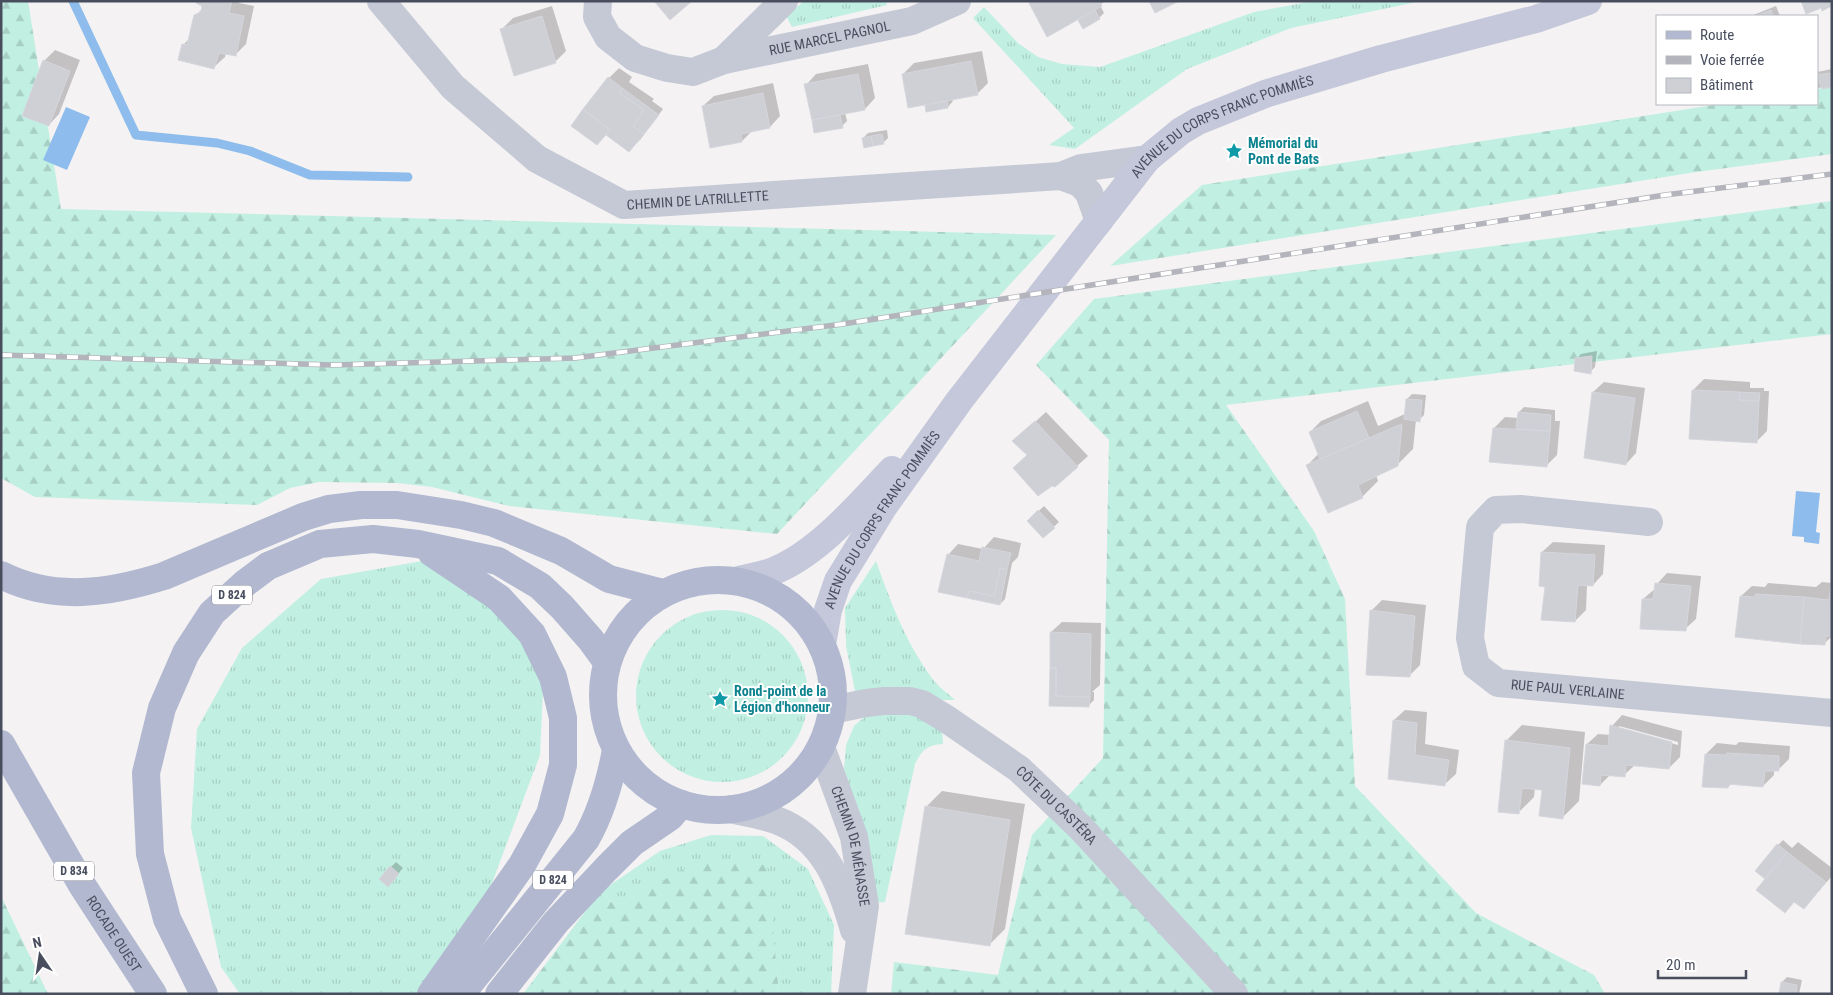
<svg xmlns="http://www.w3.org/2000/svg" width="1833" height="995" font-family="'Roboto Condensed',sans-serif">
  <defs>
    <pattern id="grass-tufts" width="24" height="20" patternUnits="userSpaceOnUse" patternTransform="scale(1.25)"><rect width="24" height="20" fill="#c1f0e2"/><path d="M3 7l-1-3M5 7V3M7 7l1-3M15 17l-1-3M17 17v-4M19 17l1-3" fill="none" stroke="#a7cfc4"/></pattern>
    <pattern id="forest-firs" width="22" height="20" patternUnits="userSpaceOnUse" patternTransform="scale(1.25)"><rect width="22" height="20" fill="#c1f0e2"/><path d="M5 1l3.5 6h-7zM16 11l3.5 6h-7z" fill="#a7cfc4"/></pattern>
  </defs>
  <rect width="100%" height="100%" fill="#f4f2f2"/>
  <!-- grass -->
  <path fill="url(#grass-tufts)" d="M804,1H886L887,5L792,27L786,16Z
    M1314,1H1422L1291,28L1187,69L1075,149L1049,145L1074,128L973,18L984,7L1018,43L1038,57L1062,64L1100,67L1254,12Z
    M422,561L505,596L543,689L540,755L489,891L420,994H240L221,967L191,828L197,729L242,648L321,579Z
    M876,561C891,603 907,646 935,682C941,689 949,694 955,700H939L904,690L855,691L846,646L845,608Z
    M636 696a86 86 0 1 1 172 0a86 86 0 1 1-172 0Z
    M874,709H901L942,728L943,744C927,745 922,750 915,764L885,902L872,903L858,813L844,768L846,745L854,726Z
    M711,835L763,836L808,869L834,925L831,994H779L766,865L697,863L616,906L600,892L660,851Z"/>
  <!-- forest -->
  <path fill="url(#forest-firs)" d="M1,1H28L61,209L1056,235L777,534L509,506L432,487L397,483L319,482L290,488L257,505L35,497L1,478Z
    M1832,86V154L1696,172L1110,266L1202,185L1720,104H1817V89Z
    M1832,201V334L1226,405L1314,531L1345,599L1355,786L1476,913L1594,975L1605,994H891L894,962L998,975L1032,835L1103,758L1109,440L1036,365L1094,299Z
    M697,862L767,865L779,994H523L600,892L616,906Z
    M1,896L48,994H1Z"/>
  <!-- water -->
  <path fill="#8ebded" d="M66,107L90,117L67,170L43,160Z
    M1796,491L1820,493L1816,532L1820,533L1819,544L1804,542V537L1792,536Z"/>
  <!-- shadow -->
  <path fill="#0003" fill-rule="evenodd" d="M198,1H240L239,3L254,6L246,44L235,55L226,53L225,57L214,67L183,45L190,38L195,16L202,9L203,5Z
    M1032,1H1105L1100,5L1104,13L1099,18L1079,20L1084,15Z
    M552,6L566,51L555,62L502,29L513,18Z
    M1776,6L1780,16H1751Z
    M55,50L80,60L59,114L49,125L44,61Z
    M982,51L988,83L977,94L952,99L953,101L948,107L927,110L926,104L903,74L914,63Z
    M868,64L875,98L865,109L845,113L847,121L842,126L813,121L815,119L806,85L816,74Z
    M619,68L632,77L629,82L654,99L652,101L663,109L640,140L629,150L606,133L609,78Z
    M1832,69V86L1817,88V72Z
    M773,83L780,116L770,127L753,130L742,141L703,106L714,96Z
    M887,130L888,138L883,143L863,138L868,133Z
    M1597,351L1595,367L1590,372L1576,359L1581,354Z
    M1704,379L1750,382V388H1764V391H1769L1767,431L1757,441L1693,390Z
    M1604,382L1645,388L1636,453L1626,464L1593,392Z
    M1412,394L1426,395L1424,415L1419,420H1416L1413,449L1397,465L1376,475L1378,481L1362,497L1307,466L1319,453L1310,432L1321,421L1368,401L1378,426L1405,414L1407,399Z
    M1524,407L1555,410V421H1560L1557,455L1546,466L1494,428L1505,417L1519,418V412Z
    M1046,412L1088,456L1077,466L1028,455L1014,441Z
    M1044,506L1059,522L1043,537L1028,521Z
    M994,537L1021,543L1018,557L1012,563L1005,599L1000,604L948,555L958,544L983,549Z
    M1553,542L1605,545L1603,574L1593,585H1587L1586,610L1575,621L1547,586L1542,552Z
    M1667,573L1701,576L1696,619L1685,629L1643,599L1656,588L1657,584Z
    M1822,582L1832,583V636L1824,644L1741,596L1752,586L1765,587L1768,583L1816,587Z
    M1382,600L1426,605L1420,665L1409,676L1371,611Z
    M1062,622L1101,623L1100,685L1092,692H1094V700L1089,705L1051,632Z
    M1405,710L1427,712L1425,744L1459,750L1456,774L1445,784L1389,778L1394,720Z
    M1622,715L1682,731L1680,757L1669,768L1635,765L1624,775L1611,774L1600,785L1587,744L1598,734L1611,735L1612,726ZM1619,726L1678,742V745L1619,729Z
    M1522,725L1585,732L1579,801L1563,817L1543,789L1535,788L1534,797L1518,813L1506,741Z
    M1739,742L1790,746L1789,759L1778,770H1774V775L1763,786L1732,783L1728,787L1706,754L1717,743L1736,745Z
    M942,791L1025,804L1005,929L989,945L926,807Z
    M1783,840L1792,848L1798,842L1832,868V876L1804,908L1770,874L1778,845Z
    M396,862L403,868L393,880L391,867Z
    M1787,977L1802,980L1799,994H1781L1782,982Z"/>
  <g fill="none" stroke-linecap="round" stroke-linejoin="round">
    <!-- stream -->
    <path stroke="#8ebded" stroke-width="9" d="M73,1L136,135L217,143L250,151L310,175L408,177"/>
  </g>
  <!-- building -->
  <path fill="#ced0d6" stroke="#d6d6dd" d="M197,1H232L229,13L244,16L236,56L219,53L214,69L178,60L182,44L187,45L194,15L201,12L202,6L196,3Z
    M654,1H692L670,20Z
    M1032,1H1099L1102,6L1047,37L1029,3Z
    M1149,1H1179L1155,13Z
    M1801,1H1832V6L1822,11L1821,8L1806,14Z
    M1095,10L1100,19L1083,29L1078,20Z
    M1771,10L1773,16H1756Z
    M542,16L556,63L514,76L500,29Z
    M43,60L70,71L49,126L22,116Z
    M971,61L978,95L908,108L902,74Z
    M1832,73V87L1822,89L1817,75Z
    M858,74L865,110L812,120L804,84Z
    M608,77L622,88L619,93L644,110L633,126L644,134L629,152L606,135L610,130L583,109Z
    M622,88L659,115L644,134L633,126L644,110L619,93Z
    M763,93L770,128L741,134L742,142L710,148L702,106Z
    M947,101L948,108L926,112L925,105Z
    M583,109L610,130L597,145L571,126Z
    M840,115L843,128L814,133L812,120Z
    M882,134L884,144L873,146L871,136Z
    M871,136L873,146L864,148L862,138Z
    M1592,356L1591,374L1574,371L1575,358Z
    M1692,390L1739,392L1740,400L1759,401L1757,443L1689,439Z
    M1592,392L1635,398L1626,465L1584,458Z
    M1739,392L1760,393L1759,401L1740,400Z
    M1406,399L1422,400L1420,422L1404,419Z
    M1357,411L1369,438L1320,459L1309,432Z
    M1518,412L1551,415L1550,431L1516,429Z
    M1035,421L1078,467L1055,487L1052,486L1038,496L1013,468L1027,455L1012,441Z
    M1399,425H1402L1398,466L1358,485L1363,498L1328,513L1306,465Z
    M1493,428L1550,431L1547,467L1489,462Z
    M1038,510L1055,528L1043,538L1027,521Z
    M982,547L1011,553L1007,570L1000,568L994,596L969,591L967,598L938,592L947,554L979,561Z
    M1541,552L1595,555L1593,586L1578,585L1575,622L1541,620L1545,587L1539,586Z
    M1000,568L1007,570L1000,605L967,598L969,591L994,596Z
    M1832,578V636H1826L1825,645L1800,644L1804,597L1829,600Z
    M1655,583L1691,586L1686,631L1640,629L1642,599H1653Z
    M1756,594L1804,597L1800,644L1735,637L1740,596L1754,597Z
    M1370,610L1415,616L1410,677L1366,675Z
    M1050,632L1091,634L1090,697L1056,696V668H1050Z
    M1050,668H1056V696L1090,697L1089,707L1049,706Z
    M1393,720L1417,723L1415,755L1449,760L1445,786L1388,779Z
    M1610,725L1672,742L1669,769L1626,765L1625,777L1601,775L1600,786L1582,784L1586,744L1608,746Z
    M1505,740L1570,748L1563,819L1539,816L1542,790L1522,788L1519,814L1498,812Z
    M1727,753L1779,756V771H1765L1763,787L1728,784V788L1702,787L1705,754L1726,755Z
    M925,806L1010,820L990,946L905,934Z
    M1777,844L1787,852L1765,879L1755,871Z
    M1787,852L1826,882L1804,909L1794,902L1785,913L1756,890Z
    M390,866L399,874L388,887L379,879Z
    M1781,982L1797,985L1796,994H1779Z"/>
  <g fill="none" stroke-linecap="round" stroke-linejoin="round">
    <!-- minor -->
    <g stroke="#c5c9d6" stroke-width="28">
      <path id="s1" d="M381,1L453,87L537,159L624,205L1061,176L1081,168L1147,159"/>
      <path id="s2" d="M598,1L597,17L608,37L635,58L667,68L693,72L724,60L912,21L957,1"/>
      <path d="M724,60L784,1"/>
      <path d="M1061,176L1080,183L1089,193L1099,221"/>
      <path id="s3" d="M1649,522L1521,509L1496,510L1480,527L1470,638L1476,666L1498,683L1832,713"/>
    </g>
    <!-- tertiary -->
    <g stroke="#c5c9d6" stroke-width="28">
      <path id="s4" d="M832,710L866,703L884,701H910L922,704L948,720L1019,769L1080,827L1234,994"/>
      <path id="s5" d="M821,747L854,837L865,906L852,994"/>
      <path d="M731,809C746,813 762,815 776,820C825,838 841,885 854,930"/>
    </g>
    <!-- secondary -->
    <g stroke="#c4c8da" stroke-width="28">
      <path d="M735,581C748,577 763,576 776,570C819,552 859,505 892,470"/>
      <path id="s6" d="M822,645L828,610L838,581L884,506L959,401L1147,159L1181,131L1198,121L1265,94L1381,59L1536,19L1588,1"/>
    </g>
    <!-- primary -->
    <g stroke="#b1b8d0" stroke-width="28">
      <path d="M1,575C54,602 110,593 164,576L303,517L329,509L361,505H397L461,515L494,523L561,551L609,579L663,593"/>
      <circle cx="718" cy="695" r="115"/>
      <path id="s7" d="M1,744L82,885L153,994"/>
      <path d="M204,994L167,919L150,854L146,773L162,708L186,653L212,613L244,584L268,566L320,544L373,539L418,544L498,561L540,586L562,607L591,640L607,662"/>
      <path d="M431,994L522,865L550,814L563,765V718L553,677L532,634L499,598L432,553"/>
      <path d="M461,994L586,839C602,811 610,782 616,750"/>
      <path d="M499,994L556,922L606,869L632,843L670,817L681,804"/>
    </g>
    <!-- rail casing -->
    <g stroke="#b4b4bc" stroke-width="5.5">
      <path id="rail" d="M1,355L333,365L575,358L843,324L1665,195L1832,174"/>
    </g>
    <!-- rail -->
    <use href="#rail" stroke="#fff" stroke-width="4" stroke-dasharray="11" stroke-linecap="butt"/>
  </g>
  <!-- icons -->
  <defs>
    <g id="sight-bare" transform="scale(1.35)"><path d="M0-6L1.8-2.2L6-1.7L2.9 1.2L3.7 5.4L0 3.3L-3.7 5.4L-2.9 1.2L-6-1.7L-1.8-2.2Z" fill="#0f9aa8" stroke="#fff" stroke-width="2.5" paint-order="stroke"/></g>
  </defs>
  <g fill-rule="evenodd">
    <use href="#sight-bare" x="1234" y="151"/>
    <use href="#sight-bare" x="720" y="699"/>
  </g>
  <g text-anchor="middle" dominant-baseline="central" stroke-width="4" stroke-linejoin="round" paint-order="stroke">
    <!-- shield labels -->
    <g fill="#fff" stroke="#80838f" stroke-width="1">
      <rect x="212" y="585.5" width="40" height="19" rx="4"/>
      <rect x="54" y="861.5" width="40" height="19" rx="4"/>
      <rect x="533" y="870.5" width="40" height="19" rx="4"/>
    </g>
    <g font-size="12" font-weight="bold" fill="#494e5f">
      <text x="232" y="595">D 824</text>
      <text x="74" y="871">D 834</text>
      <text x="553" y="880">D 824</text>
    </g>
    <!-- street labels -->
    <g font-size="14" fill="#494e5f" stroke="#fff">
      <text stroke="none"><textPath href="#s2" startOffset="274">RUE MARCEL PAGNOL</textPath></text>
      <text stroke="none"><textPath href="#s6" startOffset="672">AVENUE DU CORPS FRANC POMMIÈS</textPath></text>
      <text stroke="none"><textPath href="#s1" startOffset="395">CHEMIN DE LATRILLETTE</textPath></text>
      <text stroke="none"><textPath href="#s6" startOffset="141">AVENUE DU CORPS FRANC POMMIÈS</textPath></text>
      <text stroke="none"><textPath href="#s3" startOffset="415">RUE PAUL VERLAINE</textPath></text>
      <text stroke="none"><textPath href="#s4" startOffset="260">CÔTE DU CASTÉRA</textPath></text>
      <text stroke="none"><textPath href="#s5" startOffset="104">CHEMIN DE MÉNASSE</textPath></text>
      <text stroke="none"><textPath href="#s7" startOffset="221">ROCADE OUEST</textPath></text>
    </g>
    <!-- culture labels -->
    <g font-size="14" font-weight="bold" fill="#0d838f" stroke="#fff" text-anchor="start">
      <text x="1248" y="143">Mémorial du<tspan x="1248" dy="16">Pont de Bats</tspan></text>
      <text x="734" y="691">Rond-point de la<tspan x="734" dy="16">Légion d'honneur</tspan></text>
    </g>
  </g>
  <!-- border -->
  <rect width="1833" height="995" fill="none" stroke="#494e5f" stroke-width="5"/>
  <!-- legend -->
  <rect x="1656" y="15" width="162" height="90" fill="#ffffff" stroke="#b6b8bf"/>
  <rect x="1666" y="31" width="25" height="8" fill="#b1b8d0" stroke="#b6b8bf"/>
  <text x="1700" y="40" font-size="15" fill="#494e5f">Route</text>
  <rect x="1666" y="56" width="25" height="8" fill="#b4b4bc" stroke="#b6b8bf"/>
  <text x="1700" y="65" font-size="15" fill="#494e5f">Voie ferrée</text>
  <rect x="1666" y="78" width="25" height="15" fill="#ced0d6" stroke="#b6b8bf"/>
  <text x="1700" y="90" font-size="15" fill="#494e5f">Bâtiment</text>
  <!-- north arrow -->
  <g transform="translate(40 955) rotate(347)" stroke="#ffffff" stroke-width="4" paint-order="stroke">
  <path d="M0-4L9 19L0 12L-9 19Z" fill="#494e5f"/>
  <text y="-8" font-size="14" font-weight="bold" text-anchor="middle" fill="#494e5f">N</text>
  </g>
  <!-- scale -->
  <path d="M1658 970v8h88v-8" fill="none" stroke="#494e5f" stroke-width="2.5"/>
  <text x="1666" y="970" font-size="15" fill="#494e5f" stroke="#ffffff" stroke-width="4" paint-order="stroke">20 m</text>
</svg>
